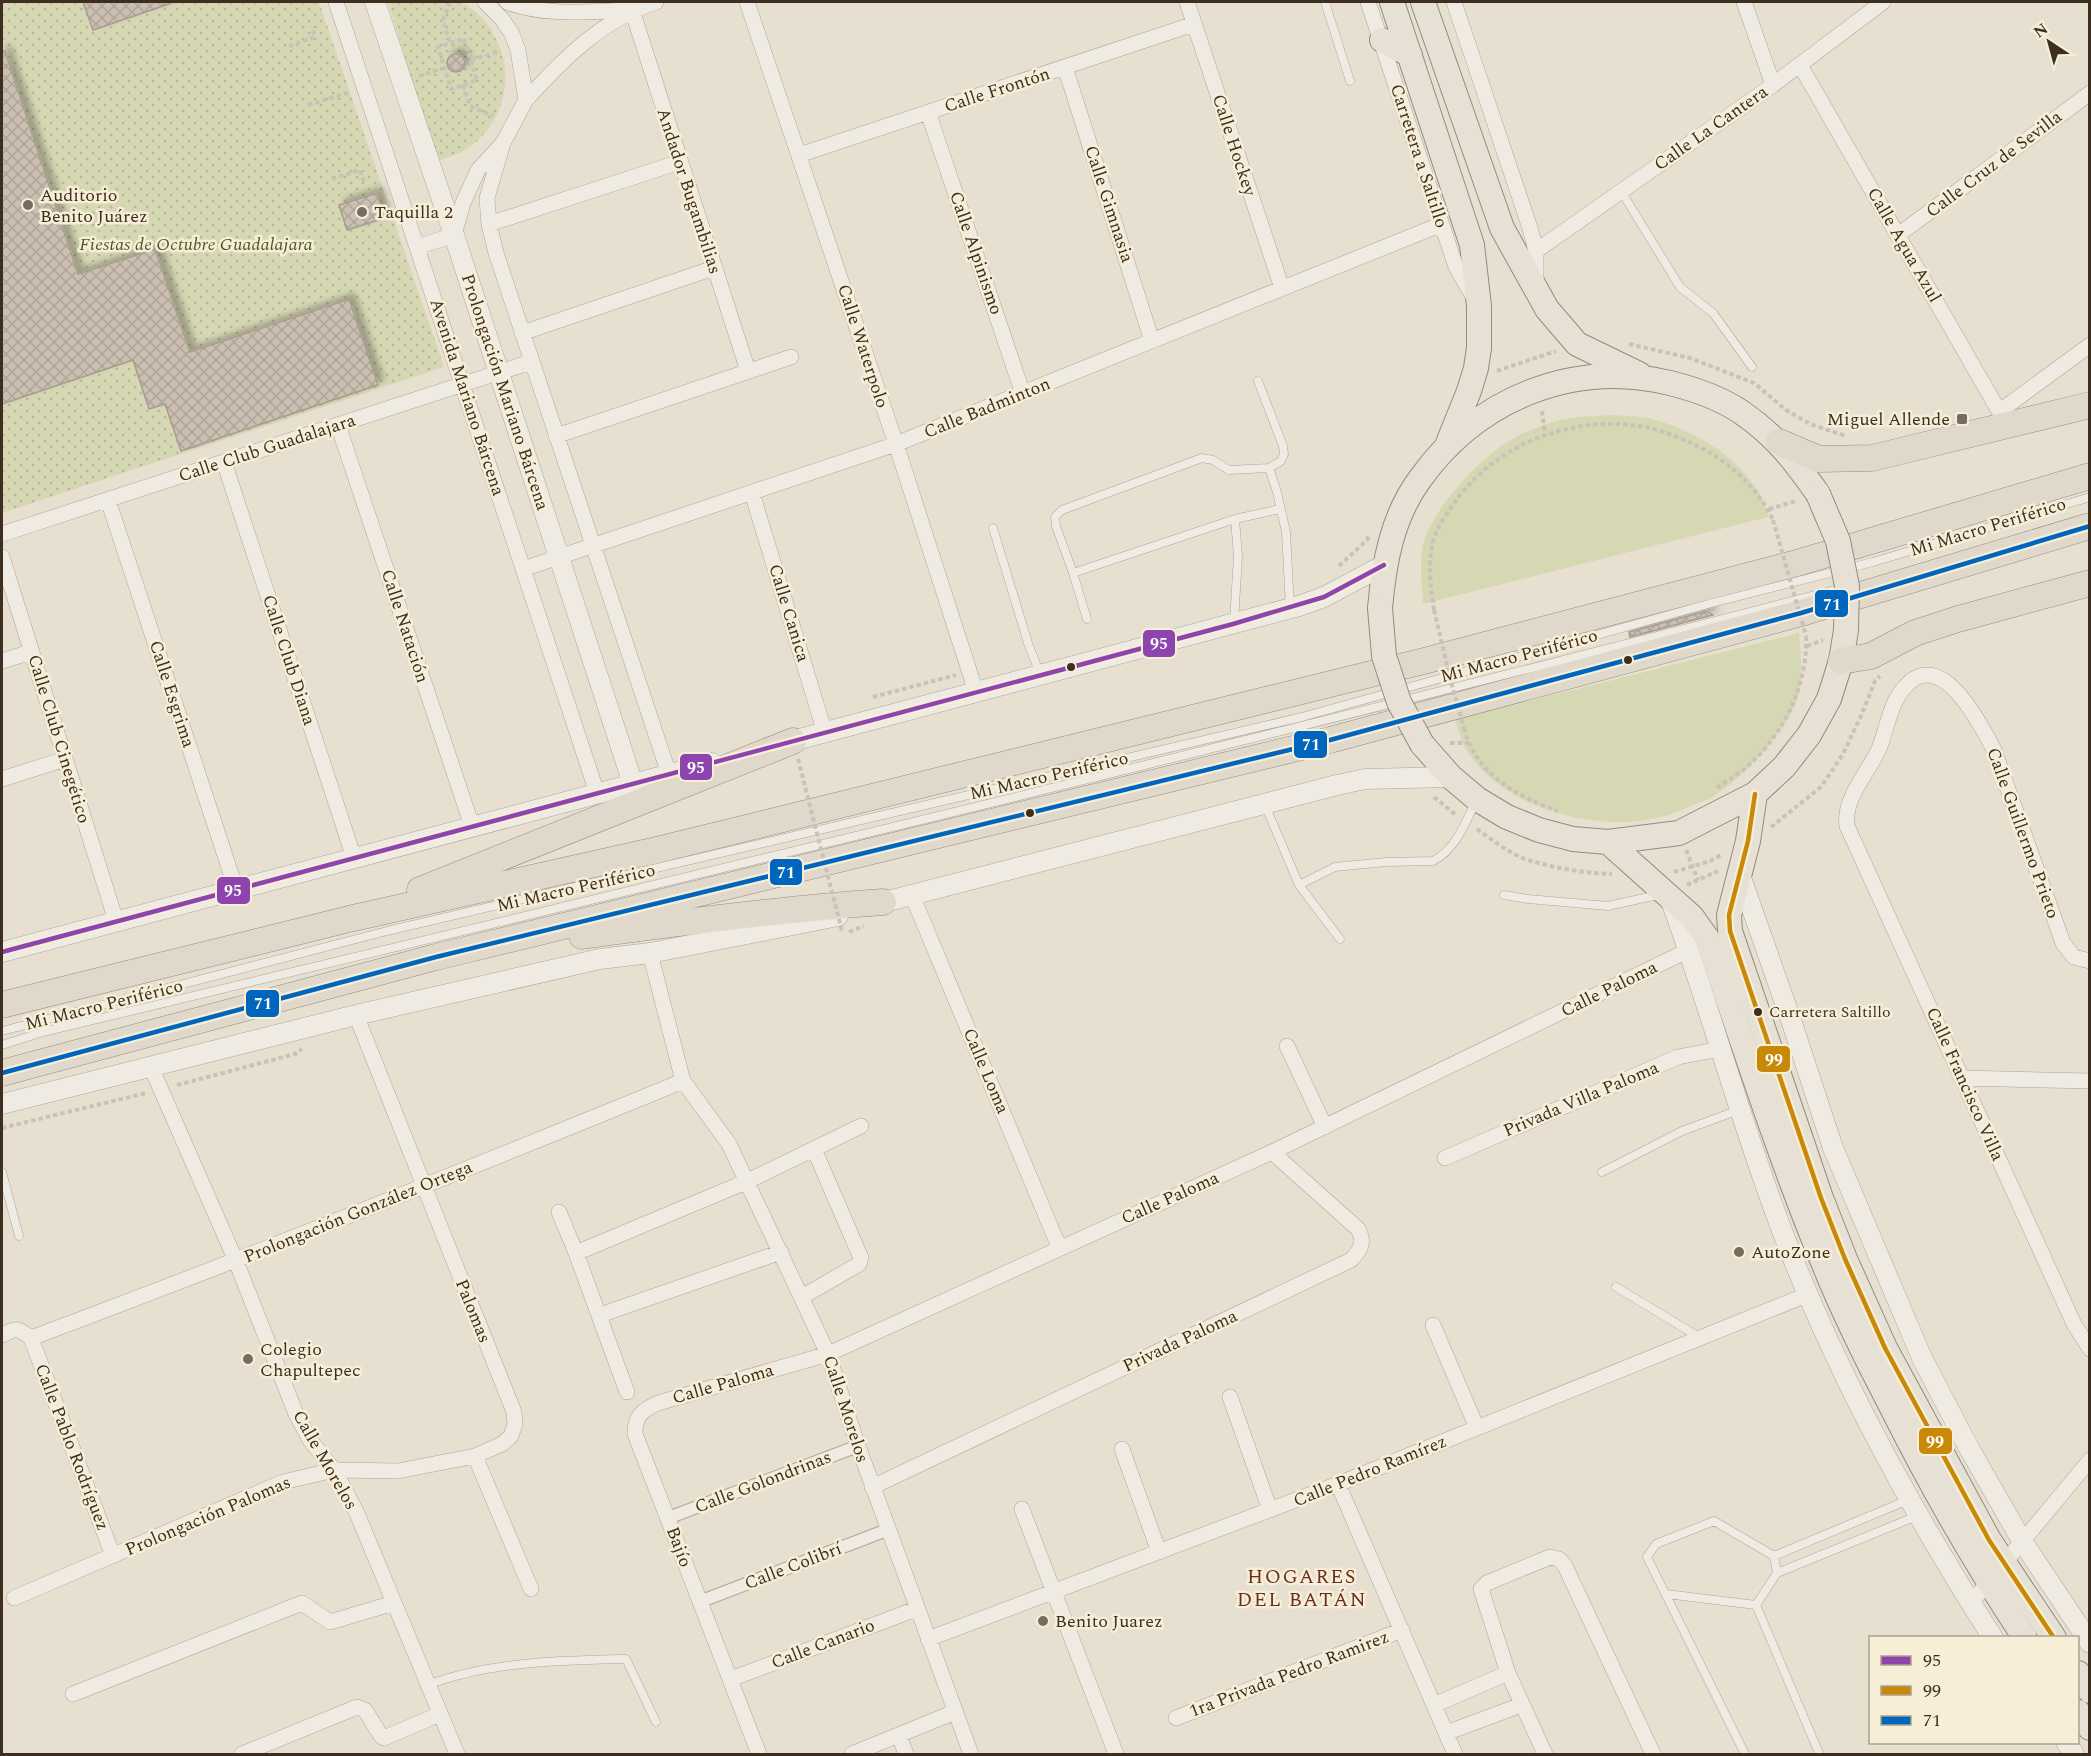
<svg xmlns="http://www.w3.org/2000/svg" width="2091" height="1756" font-family="Spectral,serif">
  <defs>
    <pattern id="park-dots" width="8" height="8" patternUnits="userSpaceOnUse" patternTransform="scale(1.5)"><rect width="8" height="8" fill="#d6d7b3"/><path d="M2 2h.1M6 6h.1" fill="none" stroke="#b9b99a" stroke-width="1.8" stroke-linecap="round"/></pattern>
    <pattern id="building-cross-hatch" width="8" height="8" patternUnits="userSpaceOnUse" patternTransform="scale(1.5)"><rect width="8" height="8" fill="#cbbfb2"/><path d="M0 0l8 8M0 8l8-8" fill="none" stroke="#afa499"/></pattern>
    <filter id="shadow"><feDropShadow dx="5.5" dy="-5.5" stdDeviation="3" flood-color="#0004"/></filter>
  </defs>
  <rect width="100%" height="100%" fill="#e7e0d1"/>
  <!-- grass -->
  <path fill="#d6d7b3" d="M1611,415C1623,416 1636,416 1648,418C1688,427 1737,455 1758,491C1763,499 1765,509 1768,517L1423,604C1422,585 1419,563 1423,544C1432,509 1482,455 1514,438C1526,431 1552,421 1566,419C1580,416 1596,416 1611,415Z
    M1799,633C1801,653 1803,673 1799,692C1794,715 1778,733 1764,750C1749,768 1729,787 1709,799C1703,802 1695,804 1688,807C1678,811 1668,816 1658,818C1592,833 1499,807 1464,746C1460,738 1458,728 1455,720Z"/>
  <!-- park -->
  <path fill="url(#park-dots)" d="M2,2H319L444,367L2,513Z
    M388,2C405,2 449,0 462,3C478,10 489,24 496,39C515,76 504,121 471,146C461,154 449,157 437,161Z"/>
  <!-- building -->
  <path fill="url(#building-cross-hatch)" stroke="#a89c90" stroke-width="1.5" filter="url(#shadow)" d="M83,2H168L169,4L93,30Z
    M5,51L78,274L155,249L190,352L349,299L378,385L181,451L165,404L149,409L133,360L2,404V52Z
    M447 63a9 9 0 1 1 18 0a9 9 0 1 1-18 0Z
    M377,193L385,218L347,230L339,205Z
    M1707,611L1713,615L1630,637L1629,632Z"/>
  <g fill="none" stroke-linecap="round" stroke-linejoin="round">
    <!-- service casing -->
    <g stroke="#ada599" stroke-width="9">
      <path id="service" d="M1325,2L1350,81
        M1621,191L1680,287L1713,313L1752,367
        M1269,468L1277,492L1286,532L1290,608
        M993,528L1028,643L1040,674
        M1073,573L1235,519L1280,509
        M1087,619L1073,573L1056,526L1055,517L1062,510L1202,458L1213,460L1229,470L1269,468L1281,461L1284,454L1283,446L1258,381
        M1234,622L1238,556L1235,519
        M1265,805L1299,885
        M1504,895L1528,899L1608,906L1658,895
        M1340,939L1299,885L1335,867L1386,862L1433,861C1455,850 1465,824 1475,803
        M2,1031L387,931L1302,717L1712,603L1873,562L2090,497
        M2,1045L43,1032C641,888 1239,746 1834,590
        M2,1172L19,1236
        M1602,1172L1682,1131L1739,1110
        M1616,1287L1699,1337
        M1774,1556L1908,1500
        M1666,1594L1756,1605
        M428,1685C488,1662 562,1660 626,1659L656,1722
        M1745,1754L1647,1557L1656,1544L1714,1521L1774,1556L1777,1573
        M1818,1754L1819,1753L1756,1605L1777,1573L1917,1516"/>
    </g>
    <!-- pedestrian casing -->
    <g stroke="#ada599" stroke-width="14">
      <path id="pedestrian" d="M668,1518L858,1446
        M699,1602L887,1530"/>
    </g>
    <!-- minor casing -->
    <g stroke="#ada599" stroke-width="16">
      <path id="minor" d="M336,2L597,793
        M507,2C546,17 592,11 632,10
        M747,2L896,444L976,692
        M1187,2L1282,288
        M1368,2L1456,267L1473,296
        M1454,2L1530,228L1536,251V285
        M1744,2L1773,85
        M632,10L748,371
        M1800,65L2007,425
        M1065,67L1152,341
        M526,100C563,59 603,19 656,2
        M928,112L1023,394
        M503,143L487,198L489,224L496,253L669,774
        M799,155L1194,24
        M489,224L680,162
        M1898,235L2090,93
        M417,247L454,235L463,203L478,170L503,143L526,100L518,50L512,34L502,19L485,2
        M1536,251L1773,85L1883,2
        M522,333L714,268
        M2000,411L2090,345
        M338,425L472,826
        M556,436L791,357
        M224,462L354,858
        M752,493L825,733
        M108,500L236,889
        M2,534L531,362
        M2,557L116,921
        M523,569L896,444L1442,224
        M2,661L31,652
        M2,779L65,759
        M912,895L1059,1247
        M650,953L683,1081L729,1144L828,1354L858,1446L971,1754
        M2090,961L2074,957L2063,943L1994,750C1980,723 1940,644 1904,688C1889,705 1887,731 1878,751C1867,774 1843,799 1847,826L2074,1324L2090,1349
        M1287,1046L1325,1127
        M151,1067L236,1261L296,1414L310,1440L334,1470L356,1511L457,1754
        M1963,1078L2090,1081
        M1445,1158L1678,1057L1720,1049
        M559,1212L576,1253L627,1392
        M576,1253L748,1181L861,1126
        M802,1297L859,1264L861,1258L814,1149
        M600,1315L781,1252
        M1433,1325L1477,1428
        M2,1335C16,1328 17,1327 31,1338
        M31,1338C250,1256 466,1170 683,1081
        M31,1338L113,1556
        M1230,1397L1270,1510
        M1122,1449L1159,1552
        M475,1456L531,1589
        M1338,1484L1455,1754
        M872,1487L1351,1260C1361,1250 1365,1242 1358,1229L1272,1152
        M1022,1509L1116,1754
        M14,1598L283,1482L334,1470L398,1471L475,1456L502,1444L511,1436L515,1424L514,1412L356,1015
        M1971,1603L2090,1460
        M928,1639L1338,1484L1809,1294
        M731,1679L916,1609
        M73,1694L302,1603L330,1622L394,1603
        M1434,1705L1508,1673
        M1176,1718L1402,1630
        M1446,1733L1521,1705
        M899,1735L906,1754
        M242,1754L357,1707L365,1710L381,1736L384,1738L440,1714
        M759,1754L635,1434C635,1416 642,1410 658,1403L828,1354L1272,1152L1689,950
        M852,1754L955,1712
        M1545,1754L1508,1673L1481,1589L1487,1583L1550,1557L1559,1559L1565,1566L1653,1754"/>
    </g>
    <!-- tertiary casing -->
    <g stroke="#ada599" stroke-width="21">
      <path id="tertiary" d="M375,2L454,235L633,784
        M781,744L1299,606L1324,597L1384,565
        M1740,875L1791,1020L1833,1148L1922,1358L1970,1450L2022,1541L2090,1643
        M1670,898C1709,1004 1738,1113 1778,1220C1832,1365 1909,1507 1993,1638
        M869,906L1337,785L1365,779L1451,777
        M2,952L712,763
        M2,1104L356,1015L600,959L650,953L838,916
        M2066,1742L2074,1754"/>
    </g>
    <!-- primary casing -->
    <g stroke="#928b80" stroke-width="26">
      <path id="primary" d="M1392,2L1472,245L1479,306V348L1476,368L1469,391L1448,443
        M1423,2L1502,228L1547,309L1577,344L1639,374
        M1382,40L1410,55
        M1380,608C1384,563 1392,517 1420,479C1477,399 1573,359 1670,383C1694,389 1720,398 1741,412C1776,436 1794,460 1818,494
        M1422,744L1451,777L1477,799L1507,817L1539,830L1573,839L1608,842L1679,833L1755,794L1784,767L1809,735L1829,699L1841,661L1846,630
        M1755,794L1748,841L1729,915L1730,931L1821,1198L1845,1259L1885,1348L1989,1540L2054,1638
        M1608,842L1692,917L1707,938C1745,1048 1780,1159 1825,1267C1844,1314 1867,1360 1891,1406C1931,1486 1975,1563 2025,1638
        M2078,1673L2090,1691
        M2078,1712L2090,1728"/>
    </g>
    <!-- trunk casing -->
    <g stroke="#928b80" stroke-width="27">
      <path id="trunk" d="M1779,442L1819,459L1872,458L2090,405
        M1841,661L1871,656L1915,633L1958,619L2090,583
        M420,890L793,741
        M582,936C682,922 782,909 883,902
        M2,1005L349,919L657,850L1428,660L1797,563L2090,476
        M2,1073L436,957L1330,740L1801,613L2090,526"/>
    </g>
    <!-- path -->
    <path stroke="#c8c2b9" stroke-width="4" stroke-dasharray="4.5 3" stroke-linecap="butt" d="M450,2L443,20L450,43
      M464,39L477,80L451,89L438,47Z
      M289,46L315,37L312,27
      M471,60L500,51
      M419,76L444,68
      M463,85L470,106L493,116
      M308,105L350,92
      M332,179L360,170L364,182
      M1629,344L1690,358L1754,383L1786,410L1810,424L1846,436
      M1497,371L1556,351
      M1542,411L1545,434
      M1769,509L1796,501
      M1339,566L1367,540L1369,535
      M1434,610C1431,587 1427,565 1433,542C1437,525 1450,509 1460,495C1502,442 1573,416 1639,426C1660,429 1681,438 1700,447C1730,463 1758,488 1773,520
      M1807,646L1823,640
      M873,697L956,675
      M1464,728C1476,774 1516,796 1558,811
      M1450,743H1468
      M1717,788C1728,780 1741,773 1751,763C1785,732 1808,683 1806,636
      M1434,797L1456,815
      M1771,827L1821,787L1843,754L1861,716L1875,681L1880,676
      M1477,829C1492,840 1508,852 1525,859C1553,868 1583,873 1612,874
      M1686,850L1698,880
      M1674,872L1710,861L1723,854
      M1687,885L1718,871
      M849,932L864,926
      M177,1085L295,1054L302,1049
      M2,1128L146,1093"/>
    <!-- service -->
    <use href="#service" stroke="#efebe3" stroke-width="8"/>
    <!-- pedestrian -->
    <use href="#pedestrian" stroke="#efebe3" stroke-width="12"/>
    <!-- minor -->
    <use href="#minor" stroke="#efebe3" stroke-width="15"/>
    <!-- tertiary -->
    <use href="#tertiary" stroke="#efebe3" stroke-width="20"/>
    <!-- primary -->
    <use href="#primary" stroke="#e6e1d4" stroke-width="24"/>
    <!-- trunk -->
    <use href="#trunk" stroke="#e0d9cb" stroke-width="26"/>
    <!-- primary-bridge casing -->
    <g stroke="#928b80" stroke-width="26" stroke-linecap="butt">
      <path id="primary-bridge" d="M1818,494L1838,541L1847,586L1846,630
        M1380,608L1384,656L1399,702L1422,744"/>
    </g>
    <!-- path-bridge -->
    <path stroke="#c8c2b9" stroke-width="4" stroke-dasharray="4.5 3" stroke-linecap="butt" d="M1773,520L1806,636
      M1434,610L1451,682L1464,728
      M798,759L842,931"/>
    <!-- primary-bridge -->
    <use href="#primary-bridge" stroke="#e6e1d4" stroke-width="24"/>
    <!-- bus-1 casing -->
    <g stroke="#f7eed8" stroke-width="9">
      <path id="bus-1" d="M2,952L1233,624L1324,597L1384,565"/>
    </g>
    <!-- bus-2 casing -->
    <g stroke="#f7eed8" stroke-width="9">
      <path id="bus-2" d="M1755,794L1748,841L1729,915L1730,931L1821,1198L1845,1259L1885,1348L1989,1540L2054,1638"/>
    </g>
    <!-- bus-3 casing -->
    <g stroke="#f7eed8" stroke-width="9">
      <path id="bus-3" d="M2,1073L436,957L1330,740L1801,613L2090,526"/>
    </g>
    <!-- bus-1 -->
    <use href="#bus-1" stroke="#8e44ad" stroke-width="4.5"/>
    <!-- bus-2 -->
    <use href="#bus-2" stroke="#c88808" stroke-width="4.5"/>
    <!-- bus-3 -->
    <use href="#bus-3" stroke="#0065bd" stroke-width="4.5"/>
  </g>
  <!-- markers -->
  <g fill="#786c5e" stroke="#f7eed8" stroke-width="2">
    <circle cx="28" cy="205" r="6"/>
    <circle cx="362" cy="212" r="6"/>
    <rect x="1956" y="413" width="12" height="12" rx="3"/>
    <circle cx="1739" cy="1252" r="6"/>
    <circle cx="248" cy="1359" r="6"/>
    <circle cx="1043" cy="1621" r="6"/>
  </g>
  <g fill="#3d2e20" stroke="#f7eed8" stroke-width="2">
    <circle cx="1628" cy="660" r="5"/>
    <circle cx="1071" cy="667" r="5"/>
    <circle cx="1030" cy="813" r="5"/>
    <circle cx="1758" cy="1012" r="5"/>
  </g>
  <g text-anchor="middle" dominant-baseline="central" stroke-width="5" stroke-linejoin="round" paint-order="stroke">
    <!-- bus labels -->
    <g font-size="16" fill="#3d2e20" stroke="#f7eed8" text-anchor="start">
      <text x="1769" y="1012">Carretera Saltillo</text>
    </g>
    <!-- street labels -->
    <g font-size="18" fill="#3d2e20" stroke="#f7eed8">
      <text transform="translate(997 90) rotate(-18)">Calle Frontón</text>
      <text transform="translate(1711 128) rotate(-35)">Calle La Cantera</text>
      <text transform="translate(1234 145) rotate(72)">Calle Hockey</text>
      <text transform="translate(1419 156) rotate(72)">Carretera a Saltillo</text>
      <text transform="translate(1994 164) rotate(-37)">Calle Cruz de Sevilla</text>
      <text transform="translate(689 191) rotate(72)">Andador Bugambilias</text>
      <text transform="translate(1109 204) rotate(72)">Calle Gimnasia</text>
      <text transform="translate(1904 245) rotate(60)">Calle Agua Azul</text>
      <text transform="translate(976 253) rotate(71)">Calle Alpinismo</text>
      <text transform="translate(863 346) rotate(72)">Calle Waterpolo</text>
      <text transform="translate(505 392) rotate(72)">Prolongación Mariano Bárcena</text>
      <text transform="translate(467 397) rotate(72)">Avenida Mariano Bárcena</text>
      <text transform="translate(987 408) rotate(-22)">Calle Badminton</text>
      <text transform="translate(267 448) rotate(-18)">Calle Club Guadalajara</text>
      <text transform="translate(1988 527) rotate(-17)">Mi Macro Periférico</text>
      <text transform="translate(789 613) rotate(73)">Calle Canica</text>
      <text transform="translate(405 626) rotate(72)">Calle Natación</text>
      <text transform="translate(1519 656) rotate(-15)">Mi Macro Periférico</text>
      <text transform="translate(289 660) rotate(72)">Calle Club Diana</text>
      <text transform="translate(172 694) rotate(72)">Calle Esgrima</text>
      <text transform="translate(59 739) rotate(73)">Calle Club Cinegético</text>
      <text transform="translate(1049 776) rotate(-13)">Mi Macro Periférico</text>
      <text transform="translate(2023 833) rotate(70)">Calle Guillermo Prieto</text>
      <text transform="translate(576 888) rotate(-13)">Mi Macro Periférico</text>
      <text transform="translate(1609 989) rotate(-26)">Calle Paloma</text>
      <text transform="translate(104 1005) rotate(-14)">Mi Macro Periférico</text>
      <text transform="translate(986 1071) rotate(67)">Calle Loma</text>
      <text transform="translate(1965 1084) rotate(66)">Calle Francisco Villa</text>
      <text transform="translate(1581 1099) rotate(-23)">Privada Villa Paloma</text>
      <text transform="translate(1170 1198) rotate(-24)">Calle Paloma</text>
      <text transform="translate(358 1212) rotate(-22)">Prolongación González Ortega</text>
      <text transform="translate(473 1311) rotate(68)">Palomas</text>
      <text transform="translate(1180 1341) rotate(-25)">Privada Paloma</text>
      <text transform="translate(723 1384) rotate(-16)">Calle Paloma</text>
      <text transform="translate(846 1409) rotate(72)">Calle Morelos</text>
      <text transform="translate(72 1447) rotate(69)">Calle Pablo Rodríguez</text>
      <text transform="translate(325 1460) rotate(60)">Calle Morelos</text>
      <text transform="translate(1370 1471) rotate(-22)">Calle Pedro Ramírez</text>
      <text transform="translate(763 1482) rotate(-21)">Calle Golondrinas</text>
      <text transform="translate(208 1516) rotate(-23)">Prolongación Palomas</text>
      <text transform="translate(679 1547) rotate(69)">Bajío</text>
      <text transform="translate(793 1566) rotate(-21)">Calle Colibrí</text>
      <text transform="translate(823 1644) rotate(-21)">Calle Canario</text>
      <text transform="translate(1289 1674) rotate(-21)">1ra Privada Pedro Ramirez</text>
    </g>
    <!-- poi labels -->
    <g font-size="18" fill="#3d2e20" stroke="#f7eed8" text-anchor="start">
      <text x="40" y="195">Auditorio<tspan x="40" dy="21">Benito Juárez</tspan></text>
      <text x="374" y="212">Taquilla 2</text>
      <text x="1950" y="419" text-anchor="end">Miguel Allende</text>
      <text x="1751" y="1252">AutoZone</text>
      <text x="260" y="1349">Colegio<tspan x="260" dy="21">Chapultepec</tspan></text>
      <text x="1055" y="1621">Benito Juarez</text>
    </g>
    <!-- park labels -->
    <g font-size="18" font-style="italic" fill="#4d5a26" stroke="#f7eed8">
      <text x="196" y="244">Fiestas de Octubre Guadalajara</text>
    </g>
    <!-- neighbourhood labels -->
    <g font-size="20" letter-spacing="1.5" fill="#6b2e1e" stroke="#f7eed8">
      <text x="1302" y="1577">HOGARES<tspan x="1302" dy="23">DEL BATÁN</tspan></text>
    </g>
  </g>
  <g stroke="#f7eed8" stroke-width="2">
    <rect x="1814" y="589" width="35" height="29" rx="6" fill="#0065bd"/>
    <rect x="1142" y="629" width="34" height="29" rx="6" fill="#8e44ad"/>
    <rect x="1293" y="730" width="35" height="29" rx="6" fill="#0065bd"/>
    <rect x="679" y="753" width="34" height="28" rx="6" fill="#8e44ad"/>
    <rect x="769" y="858" width="34" height="28" rx="6" fill="#0065bd"/>
    <rect x="216" y="876" width="35" height="29" rx="6" fill="#8e44ad"/>
    <rect x="245" y="989" width="35" height="29" rx="6" fill="#0065bd"/>
    <rect x="1756" y="1045" width="35" height="28" rx="6" fill="#c88808"/>
    <rect x="1918" y="1427" width="35" height="28" rx="6" fill="#c88808"/>
  </g>
  <g font-size="16" text-anchor="middle" font-weight="bold" fill="#fff">
    <text x="1832" y="610">71</text>
    <text x="1159" y="649">95</text>
    <text x="1311" y="750">71</text>
    <text x="696" y="773">95</text>
    <text x="786" y="878">71</text>
    <text x="233" y="896">95</text>
    <text x="263" y="1009">71</text>
    <text x="1774" y="1065">99</text>
    <text x="1935" y="1447">99</text>
  </g>
  <!-- border -->
  <rect width="2091" height="1756" fill="none" stroke="#3d2e20" stroke-width="6"/>
  <!-- legend -->
  <rect x="1869" y="1636" width="210" height="108" fill="#f7eed8" stroke="#ada18e" stroke-width="1.5"/>
  <rect x="1881" y="1656" width="30" height="9" fill="#8e44ad" stroke="#ada18e" stroke-width="1.5"/>
  <text x="1923" y="1666" font-size="18" fill="#3d2e20">95</text>
  <rect x="1881" y="1686" width="30" height="9" fill="#c88808" stroke="#ada18e" stroke-width="1.5"/>
  <text x="1923" y="1696" font-size="18" fill="#3d2e20">99</text>
  <rect x="1881" y="1716" width="30" height="9" fill="#0065bd" stroke="#ada18e" stroke-width="1.5"/>
  <text x="1923" y="1726" font-size="18" fill="#3d2e20">71</text>
  <!-- north arrow -->
  <g transform="translate(2049 42) rotate(324)" stroke="#f7eed8" stroke-width="4.5" paint-order="stroke">
  <path d="M0-4.5L10 22L0 15L-10 22Z" fill="#3d2e20"/>
  <text y="-9" font-size="16" font-weight="bold" text-anchor="middle" fill="#3d2e20">N</text>
  </g>
</svg>
